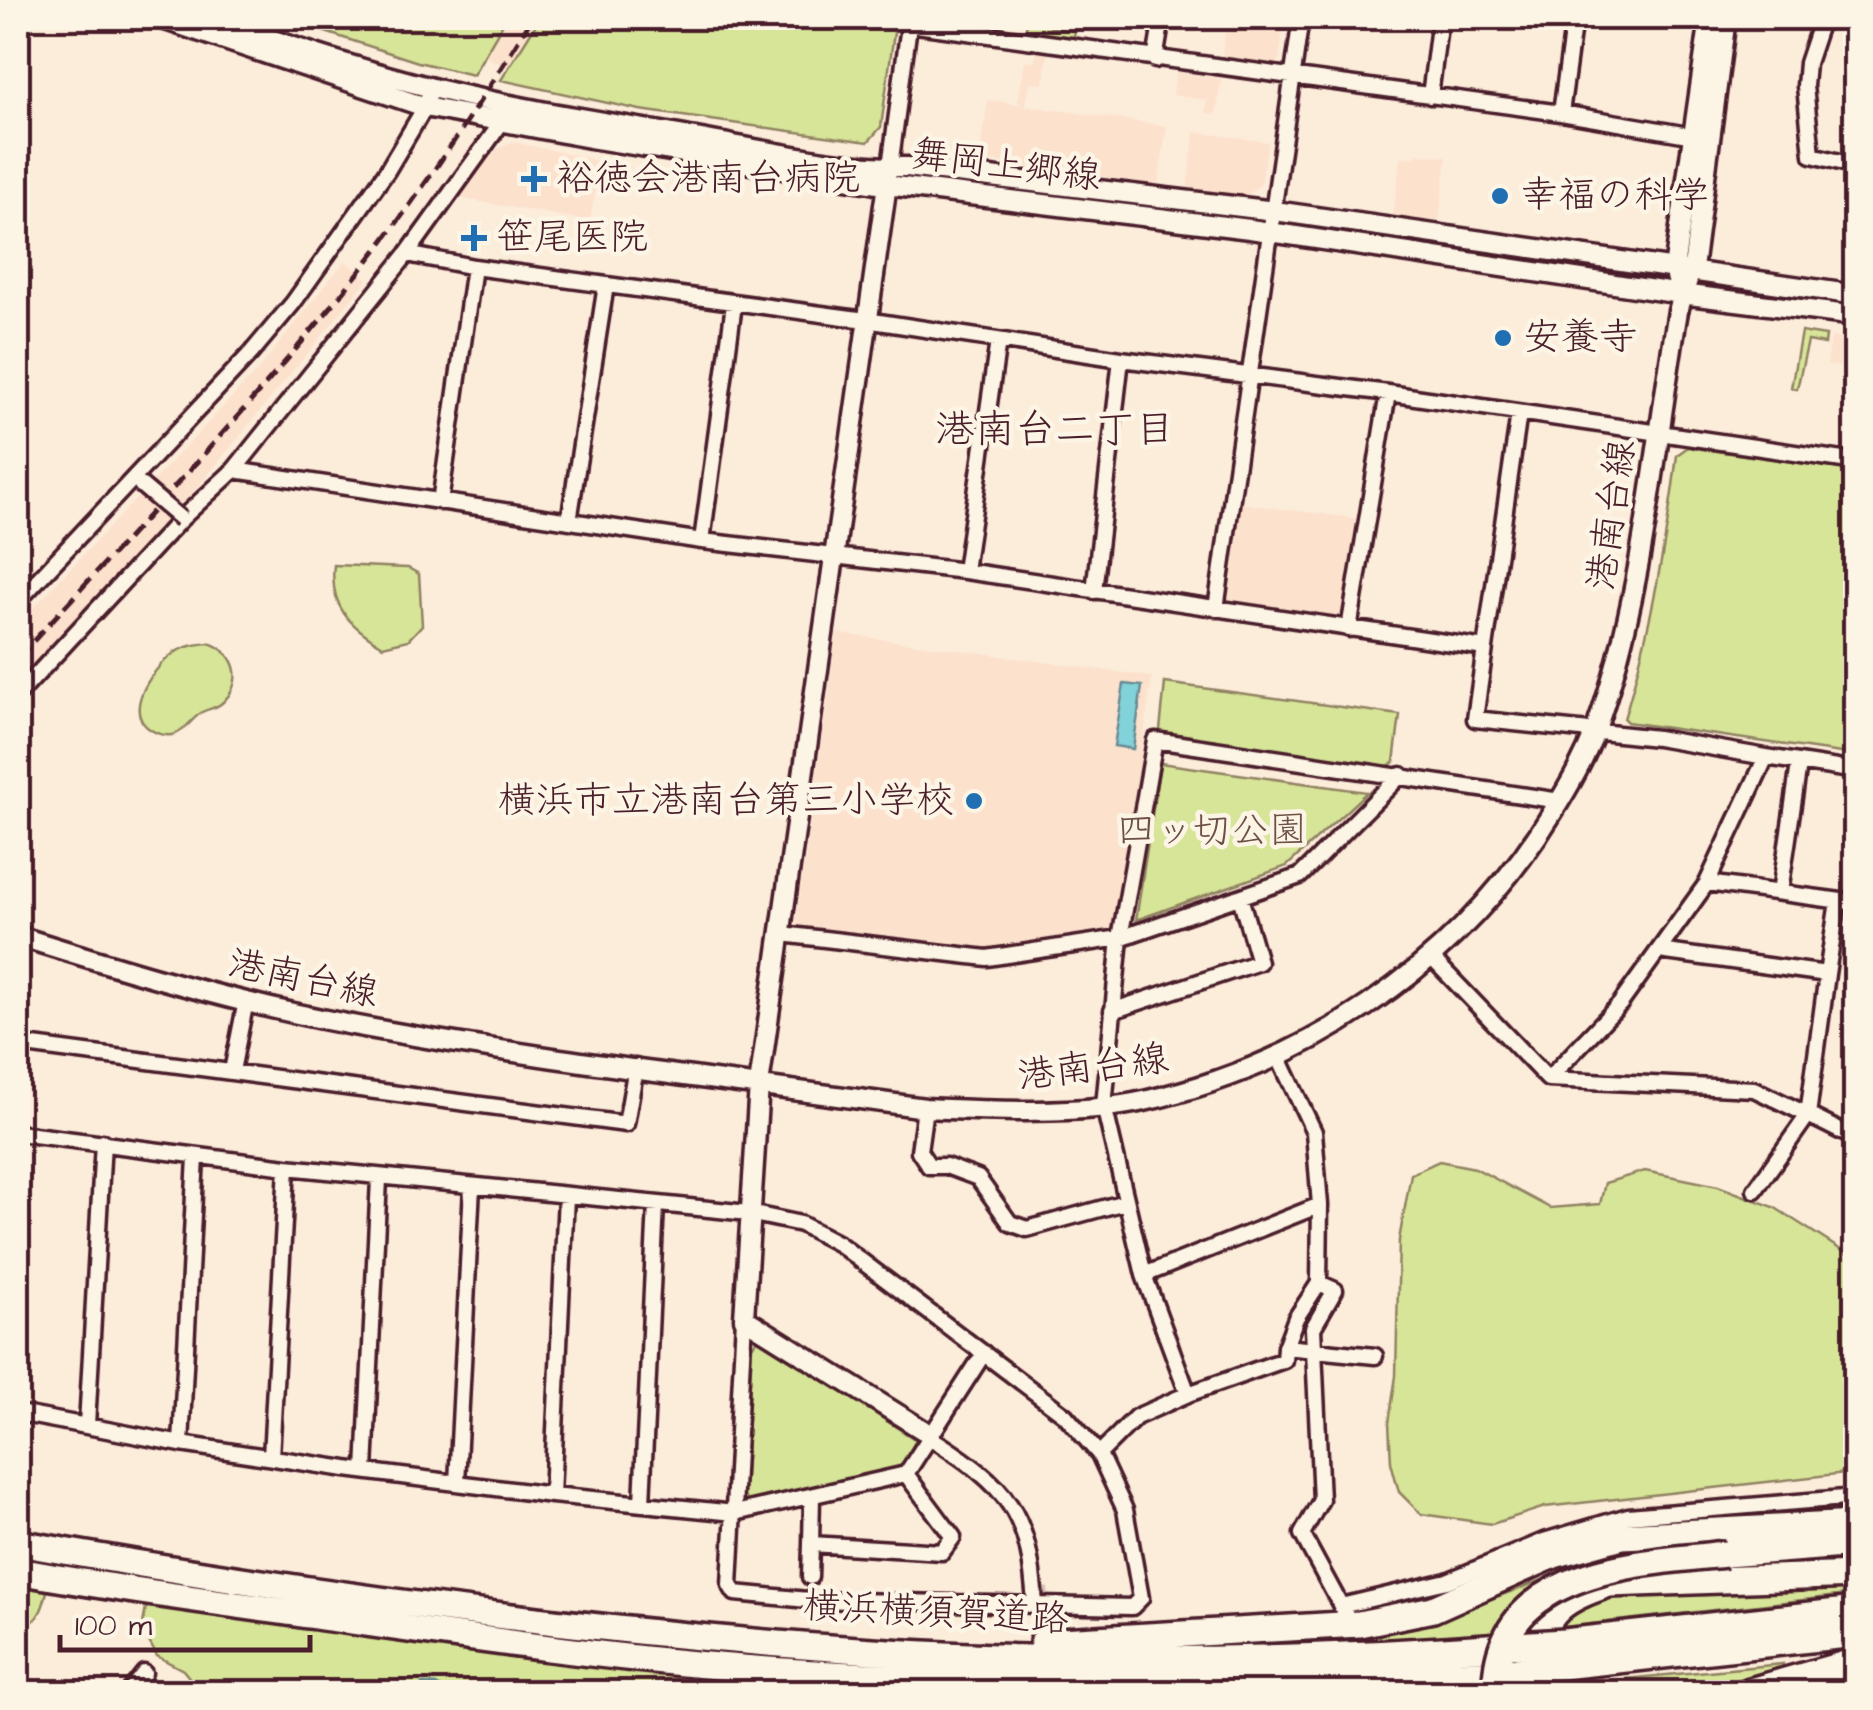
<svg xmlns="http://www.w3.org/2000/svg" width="1873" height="1710" font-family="'Architects Daughter','Klee One',sans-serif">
  <rect width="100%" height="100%" fill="#fcecda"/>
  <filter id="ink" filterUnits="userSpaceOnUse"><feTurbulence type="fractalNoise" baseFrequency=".01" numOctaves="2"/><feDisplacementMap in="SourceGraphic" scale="20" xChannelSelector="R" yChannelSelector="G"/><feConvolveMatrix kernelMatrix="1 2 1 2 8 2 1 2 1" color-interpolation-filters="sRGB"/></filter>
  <g filter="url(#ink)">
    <!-- built -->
    <path fill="#fce1cd" d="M506,18H540L508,68L484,55Z
      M1227,18H1285L1278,65L1272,69L1221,62Z
      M1037,51L1048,53L1043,84L1030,82L1026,105L1018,103L1025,61L1035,62Z
      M1176,72L1221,79L1216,114L1206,113L1207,100L1173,95Z
      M988,100L1167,126L1158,185L980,159Z
      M1195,132L1268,142L1261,184L1245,196L1187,188Z
      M513,142L600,161L590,221L459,198L490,152Z
      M1416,154L1447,157L1439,221L1393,215L1401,157L1415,158Z
      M345,261L368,279L202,482L18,683V624L259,369Z
      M1831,337L1848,339L1844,367L1827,365Z
      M1239,503L1359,519L1343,622L1229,606L1225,600Z
      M837,633L1152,677L1116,932L1112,939L958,951L802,930L796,924Z"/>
    <!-- green -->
    <path fill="#d7e598" stroke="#908262" stroke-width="2.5" d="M282,18H506L473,75L418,62Z
      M540,18H896L881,127L868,142L640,110L501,80Z
      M1028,18H1051L1050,27L1075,31L1073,40L1025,32Z
      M1801,332L1826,336L1825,344L1808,341L1797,389L1791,388Z
      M1688,447L1855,471V755L1627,722L1624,719C1650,632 1666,545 1677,455Z
      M334,565L408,568L419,574L422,625L408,640L383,646C350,626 329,607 334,565Z
      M209,643C236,652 245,681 223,702C216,709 209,708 202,712C186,723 180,742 157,733C117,717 152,669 173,654C183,646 197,644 209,643Z
      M1165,683L1400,715L1394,762L1388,766L1164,735L1160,730Z
      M1160,763L1367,792L1287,866L1136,920Z
      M1439,1161L1475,1168L1550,1208L1600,1204L1605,1183L1645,1171L1718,1186L1774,1207L1855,1259V1472L1545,1507L1492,1524L1421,1514L1399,1492L1391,1462L1389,1423L1396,1376L1399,1240L1411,1174Z
      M757,1340L764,1341L916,1440L901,1466L750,1503L744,1497L752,1346Z
      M1723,1543L1529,1597L1493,1636L1380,1640V1633L1432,1621L1607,1556Z
      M18,1571L50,1577C45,1601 43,1622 18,1630Z
      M1855,1587V1594L1555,1628L1562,1617L1609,1594Z
      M149,1592L870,1676L960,1692H201L183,1670L157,1656L142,1629Z
      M1783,1664L1782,1692H1552L1550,1686Z"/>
    <!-- water -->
    <path fill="#81d3d9" stroke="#6b8b93" stroke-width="2.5" d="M1124,684L1142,686L1133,749L1114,746Z"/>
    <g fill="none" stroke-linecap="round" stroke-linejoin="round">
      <!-- stream -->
      <path stroke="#6b8b93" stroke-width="5" d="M415,1692L423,1685L435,1686L446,1692"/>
      <!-- tertiary-tunnel -->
      <path stroke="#d8c3b7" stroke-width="18" stroke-dasharray="18 9" stroke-linecap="butt" d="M1039,1588L1042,1652"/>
      <!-- minor casing -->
      <g stroke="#4a1f2b" stroke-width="21">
        <path id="minor" d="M1822,18L1807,63L1805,86L1812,155L1856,166
          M909,24L1561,113L1700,137
          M1155,60L1162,18
          M1430,96L1440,18
          M1561,113L1574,18
          M889,174L910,18
          M407,254L474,267L866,320L1121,359L1388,393L1856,462
          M234,470L702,541L965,571L1485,648L1519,413
          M440,502L474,267
          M569,521L606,285
          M702,541L734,304
          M965,571L998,341
          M1094,591L1121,359
          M18,601L251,353L293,303L387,171L425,107L432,88
          M1216,609L1301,18
          M1349,629L1388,393
          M1485,648L1475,719L1657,738L1766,757
          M18,695L181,519L234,470L407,254L507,115
          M1707,883L1856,903
          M1780,892L1799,764
          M782,934L987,958L1120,938L1300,876L1401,775
          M1659,951L1827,974L1838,901
          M1432,958L1548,1079L1754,1089L1808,1115L1827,974
          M1112,1011L1259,962L1240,897
          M18,1044L626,1124L636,1067
          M232,1071L246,1001
          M1548,1079L1620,1004L1707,883L1766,757L1856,771
          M925,1108L919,1151L929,1166H946L978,1178L1010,1223L1027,1229L1125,1202
          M18,1133L287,1167
          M1755,1190L1808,1115L1856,1139
          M1144,1275L1320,1205
          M1319,1283L1335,1290L1313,1328L1321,1500L1302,1534L1341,1606
          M744,1318L730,1585L735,1593L808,1600L1132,1607L1141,1598L1125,1510L1099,1454
          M1285,1347L1375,1356
          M1188,1394L1284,1360L1285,1347L1296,1318L1319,1283L1320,1205L1314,1132L1279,1058
          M18,1413L181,1444L346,1469L552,1495L735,1513L906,1474L984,1353
          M87,1425L103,1142
          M931,1438C1008,1487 1030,1512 1035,1606
          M181,1444L196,1157
          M271,1457L287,1167L749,1213L801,1224L839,1244L1065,1415L1099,1454L1136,1417L1188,1394L1144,1275L1104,1106L1120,938L1155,740L1560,801
          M365,1471L379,1179
          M457,1483L472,1186
          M552,1495L566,1196
          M812,1496L811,1544L942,1552L953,1537L906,1474
          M642,1503L656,1204
          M810,1577L811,1544
          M1345,1613L1341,1606L1447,1581L1544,1541L1628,1516L1856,1497
          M129,1692L144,1673"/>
      </g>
      <!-- tertiary casing -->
      <g stroke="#4a1f2b" stroke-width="25">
        <path id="tertiary" d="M159,18L425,107L590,138L870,183L1250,229L1681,294L1856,316
          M212,18C284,45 360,70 436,89C520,109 605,122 690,137C761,149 835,168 907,167L1275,211L1856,295
          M887,184L759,1085L744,1318L923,1430
          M1677,280L1674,269L1710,18
          M18,936C126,970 235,1003 347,1024C538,1060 733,1081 925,1108C991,1111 1080,1115 1144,1101C1306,1065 1448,970 1540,832C1561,800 1584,763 1597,726C1644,593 1654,450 1678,311L1694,261L1726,18"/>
      </g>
      <!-- motorway casing -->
      <g stroke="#4a1f2b" stroke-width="32">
        <path id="motorway" d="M18,1543C300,1593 586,1632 873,1651C1087,1665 1303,1661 1516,1645
          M1726,1554L1856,1544
          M18,1571C116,1589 216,1602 316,1616C457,1636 599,1657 742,1668C998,1687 1255,1688 1510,1671
          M1043,1642L1359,1624L1433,1609L1554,1555L1622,1536L1856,1524
          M1564,1642L1856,1610
          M1562,1666L1856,1634
          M1542,1692C1537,1682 1539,1672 1539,1661C1541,1610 1566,1599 1609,1584L1856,1575
          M1747,1692L1856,1661
          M1814,1692L1856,1684"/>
      </g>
      <!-- minor -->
      <use href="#minor" stroke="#fcf5e5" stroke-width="14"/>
      <!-- tertiary -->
      <use href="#tertiary" stroke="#fcf5e5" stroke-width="18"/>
      <!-- motorway -->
      <use href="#motorway" stroke="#fcf5e5" stroke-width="25"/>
      <!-- rail -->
      <path stroke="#4a1f2b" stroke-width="5" stroke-dasharray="15 8" stroke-linecap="butt" d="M18,658C132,532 250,409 356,276C421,195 478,106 532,18"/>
      <!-- minor-bridge casing -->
      <g stroke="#4a1f2b" stroke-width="21" stroke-linecap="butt">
        <path id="minor-bridge" d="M141,485L181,519"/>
      </g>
      <!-- motorway-bridge casing -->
      <g stroke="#4a1f2b" stroke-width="32" stroke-linecap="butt">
        <path id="motorway-bridge" d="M1516,1645L1564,1642
          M1510,1671L1562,1666
          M1496,1692C1492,1569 1637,1563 1726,1554"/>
      </g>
      <!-- minor-bridge -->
      <use href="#minor-bridge" stroke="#fcf5e5" stroke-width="14"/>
      <!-- motorway-bridge -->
      <use href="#motorway-bridge" stroke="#fcf5e5" stroke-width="25"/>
    </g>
  </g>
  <!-- markers -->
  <g fill="#1f6fb2" stroke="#fcf5e5" stroke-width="4">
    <path d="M529 164h10v10h10v10h-10v10h-10v-10h-10v-10h10z"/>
    <circle cx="1500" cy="196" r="10"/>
    <path d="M469 223h10v10h10v10h-10v10h-10v-10h-10v-10h10z"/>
    <circle cx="1503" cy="338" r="10"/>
    <circle cx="974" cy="801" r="10"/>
  </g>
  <g text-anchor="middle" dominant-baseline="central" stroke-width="9" stroke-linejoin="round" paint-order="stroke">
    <!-- street labels -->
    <g font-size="38" fill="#4a1f2b" stroke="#fcf5e5">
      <text transform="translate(1006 166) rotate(7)">舞岡上郷線</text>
      <text transform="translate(1612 515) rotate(-82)">港南台線</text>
      <text transform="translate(303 979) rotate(12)">港南台線</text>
      <text transform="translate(1093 1068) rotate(-7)">港南台線</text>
      <text transform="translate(936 1613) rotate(3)">横浜横須賀道路</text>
    </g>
    <!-- poi labels -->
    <g font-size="38" fill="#4a1f2b" stroke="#fcf5e5" text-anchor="start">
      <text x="556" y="179">裕徳会港南台病院</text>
      <text x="1520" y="196">幸福の科学</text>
      <text x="496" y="238">笹尾医院</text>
      <text x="1523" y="338">安養寺</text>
      <text x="954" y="801" text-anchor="end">横浜市立港南台第三小学校</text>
    </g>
    <!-- park labels -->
    <g font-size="38" fill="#6d5046" stroke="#fcf5e5">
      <text x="1212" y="831">四ッ切公園</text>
    </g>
    <!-- neighbourhood labels -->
    <g font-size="40" fill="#4a1f2b" stroke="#fcf5e5">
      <text x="1055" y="430">港南台二丁目</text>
    </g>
  </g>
  <!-- margin -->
  <rect width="1873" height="1710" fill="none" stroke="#fcf5e5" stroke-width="60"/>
  <rect x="30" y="30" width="1813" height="1650" fill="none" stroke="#4a1f2b" stroke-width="4" filter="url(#ink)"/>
  <!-- scale -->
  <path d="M60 1635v15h250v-15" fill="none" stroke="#4a1f2b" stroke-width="5"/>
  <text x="75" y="1635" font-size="30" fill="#4a1f2b" stroke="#fcf5e5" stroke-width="8" paint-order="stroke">100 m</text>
</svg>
